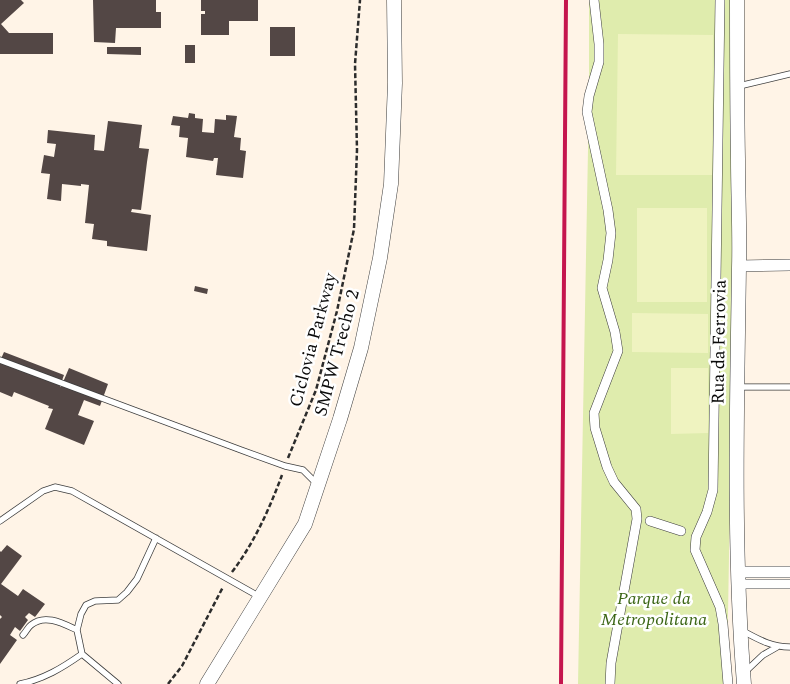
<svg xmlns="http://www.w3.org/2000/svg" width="790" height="684" font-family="Spectral,serif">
  <rect width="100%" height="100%" fill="#fff4e7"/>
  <!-- green -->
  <path fill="#dfecad" d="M589,0H735L737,86L727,674L729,684H578L589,96Z"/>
  <!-- pitch -->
  <path fill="#eff3c0" d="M618,34L713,35L712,175H616Z
    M637,208H707V302H637Z
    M632,313L708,314V353L632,352Z
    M671,368H708V433L671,434Z"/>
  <!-- building -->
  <path fill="#534745" d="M0,0H21L24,3L1,24L9,33H53V54H0Z
    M93,0H156V12H161V28H116L115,43L94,42Z
    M201,0H258V21H229V35H201V14H205V11H201Z
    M270,27H295V56H270Z
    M185,45H195V63H185Z
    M107,47H141V55L107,54Z
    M189,113L195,114V118L203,119L202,132L214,133L215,119L226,120V115L237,116L234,137L241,138L240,150L246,151L243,178L216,175L218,158H214L213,161L186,157L188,138L179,137L180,126L171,125L173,116L188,118Z
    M108,121L142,125L139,148L149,149L147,162L141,210L132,209L131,212L151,215L147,251L107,246V241L92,239L94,224L85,223L89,185L81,184V186L62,184L61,201L47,199L50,174L41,173L44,155L54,157L56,144L47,143L48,130L95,135L94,150L104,151Z
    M195,286L208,289L207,294L194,291Z
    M4,352L64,375L60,386L61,387L69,368L108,384L100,406L84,400L78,415L94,421L84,445L45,429L53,409L48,408L49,406L14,392L12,397L0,392V361Z
    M7,545L22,556L1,584L18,596L23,589L45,604L35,617L29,613L25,617L28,620L20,631L15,627L10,635L17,640L0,664V619L2,617L0,615V551L1,552Z"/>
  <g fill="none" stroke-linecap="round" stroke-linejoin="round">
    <!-- service casing -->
    <g stroke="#3d3d3d" stroke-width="7">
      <path id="service" d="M739,86L790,74
        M0,360L241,450L285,466L303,470L317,484
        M739,387H790
        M0,521L43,491L55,487L72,491L260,597
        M741,630C758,639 771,647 790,647
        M23,635C26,632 28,627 31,625C45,613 64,624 77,630
        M745,672L763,655L777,647
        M20,684C44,679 62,668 82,654
        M118,684L82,654L77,630L81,614L86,605L95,601L118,600L127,592L137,579L156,538"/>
    </g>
    <!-- pedestrian casing -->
    <g stroke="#3d3d3d" stroke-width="10">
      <path id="pedestrian" d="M594,0L599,44V62L589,96L587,112L608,210L611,233L608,260L602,288L615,332L618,351L594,413L595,428L607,467L614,482L636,509L637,519L611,663L610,684
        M720,0L713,490L707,512L696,537L695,550L720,607L723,624L728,684
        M650,521L681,531
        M739,584H790"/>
    </g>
    <!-- minor casing -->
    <g stroke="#3d3d3d" stroke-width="12">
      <path id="minor" d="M739,266L790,265
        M738,572H790"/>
    </g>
    <!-- tertiary casing -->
    <g stroke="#3d3d3d" stroke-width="15">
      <path id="tertiary" d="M737,0C737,53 737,106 738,159C738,195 740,232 739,268C737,407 733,546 744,684
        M207,684L305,524L340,419L361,348L380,258L391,184L395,83L394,0"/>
    </g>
    <!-- path -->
    <path stroke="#2c2c2c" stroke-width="2.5" stroke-dasharray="5 2.5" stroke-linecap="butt" d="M288,458L316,390L337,311L354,229L357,150L355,64L360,0
      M232,572C254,543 269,510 282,475
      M168,684L182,666L223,587"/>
    <!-- service -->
    <use href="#service" stroke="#fff" stroke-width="5.5"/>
    <!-- pedestrian -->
    <use href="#pedestrian" stroke="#fff" stroke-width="9"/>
    <!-- minor -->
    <use href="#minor" stroke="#fff" stroke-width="11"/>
    <!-- tertiary -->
    <use href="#tertiary" stroke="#fff" stroke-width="14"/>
    <!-- rail -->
    <path stroke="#c5164e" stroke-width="4" d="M561,684L566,0"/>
  </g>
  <g text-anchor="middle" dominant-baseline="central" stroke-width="5" stroke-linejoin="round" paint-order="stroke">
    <!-- street labels -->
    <g font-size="18" fill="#0a0a0a" stroke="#fff">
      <text transform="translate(313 340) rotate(-75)">Ciclovia Parkway</text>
      <text transform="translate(719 342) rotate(-89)">Rua da Ferrovia</text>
      <text transform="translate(337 353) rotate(-75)">SMPW Trecho 2</text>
    </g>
    <!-- park labels -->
    <g font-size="18" font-style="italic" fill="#3c6616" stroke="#fff">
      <text x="654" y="598">Parque da<tspan x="654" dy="21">Metropolitana</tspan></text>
    </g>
  </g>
</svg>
